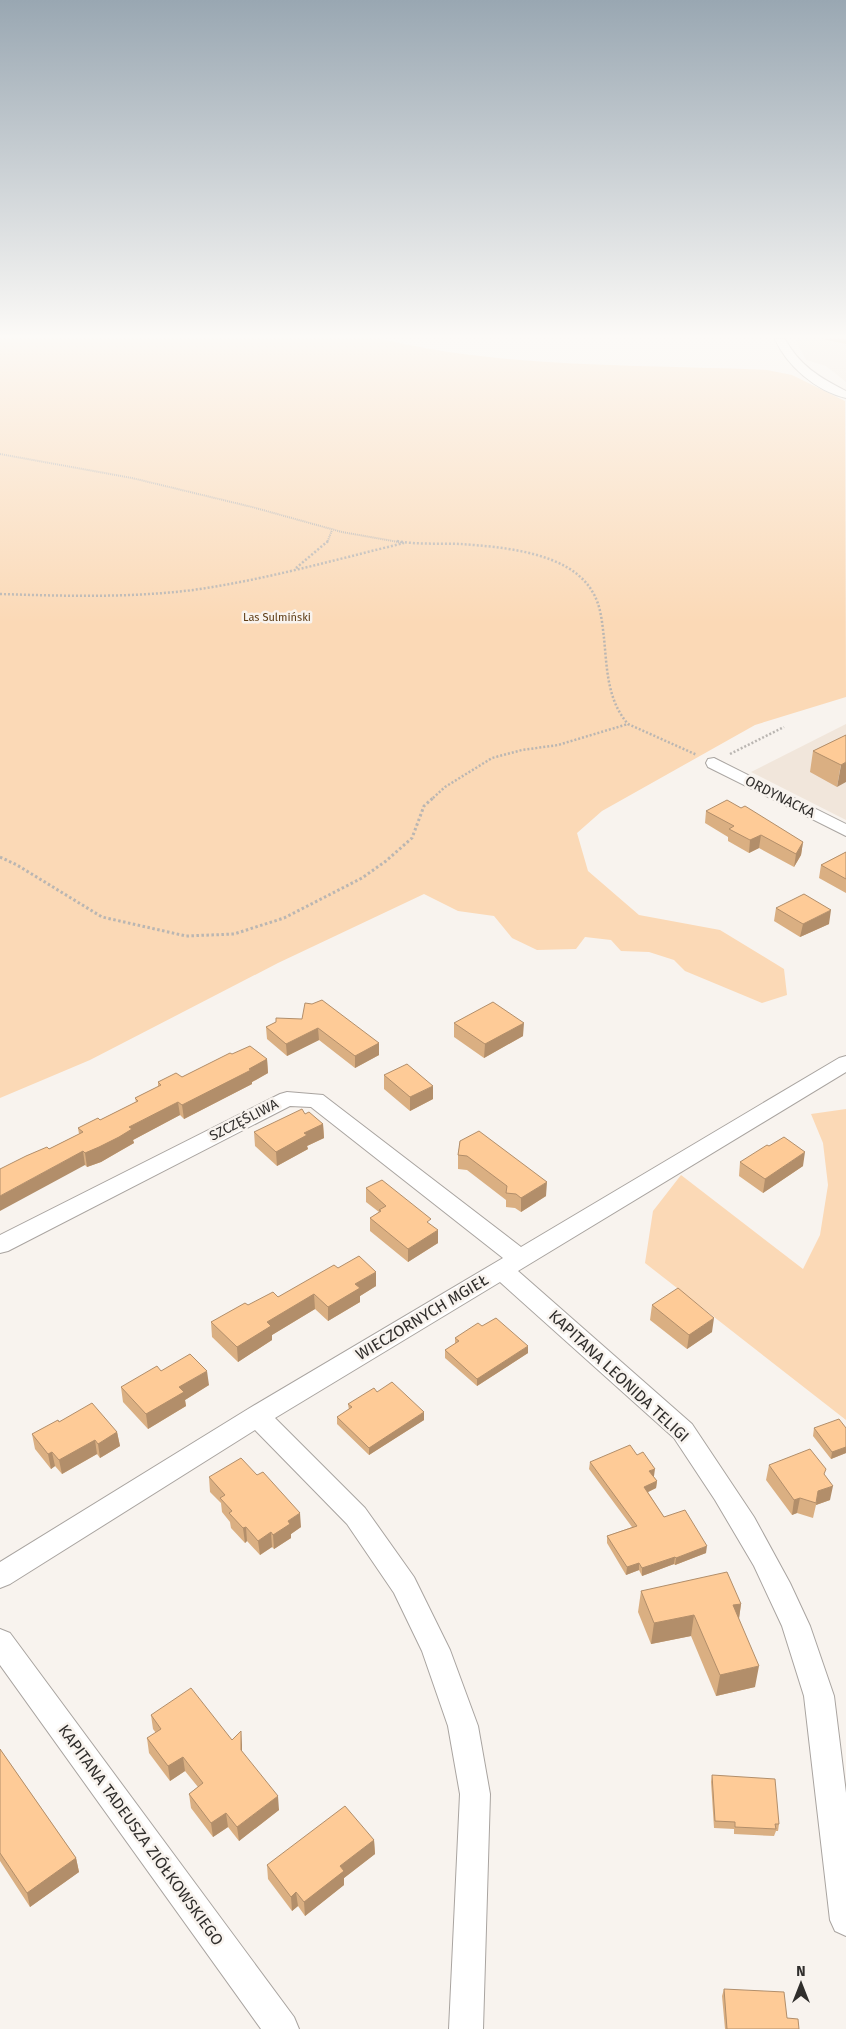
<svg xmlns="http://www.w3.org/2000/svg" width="846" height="2029" font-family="'Fira Sans',sans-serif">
  <rect width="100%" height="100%" fill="#f8f3ee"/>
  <!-- built -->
  <path fill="#f1e6db" d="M795,339H846V382L826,366L806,360Z
    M846,724V820L751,772Z"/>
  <!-- green -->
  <path fill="#fbd9b6" d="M0,339H381C507,369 638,364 767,370L792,375L845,401L846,697L755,725L602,811L577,833L588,871L639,915L720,930L784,969L787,995L762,1003L685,971L674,960L649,952L621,951L611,940L585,937L576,949L537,950L512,938L494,916L458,911L424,894L278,963L90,1060L0,1098Z
    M846,1109V1420L645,1263L653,1211L681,1175L803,1269L820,1235L828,1185L823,1143L811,1114Z"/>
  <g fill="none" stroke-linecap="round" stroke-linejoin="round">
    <!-- street casing -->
    <g stroke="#a9a4a0" stroke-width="2">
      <path id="street" d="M775,339H785C799,365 820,378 846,391V398C816,391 787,366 775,339Z
        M714,758L846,824V836L708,767L706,763L708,759Z
        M846,1056V1072L518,1271L692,1424L754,1517L790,1583L810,1626L834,1696L846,1793V1936L835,1931L830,1920L804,1696L782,1626L754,1566L715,1500L674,1438L500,1282L275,1418L365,1508L414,1577L450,1650L478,1726L490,1794L483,2029H449L460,1794L448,1726L422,1651L394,1593L347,1524L255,1430L10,1584L0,1588V1562L248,1409L503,1258L311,1107L290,1106L8,1251L0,1253V1235L280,1094L287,1092L323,1095L521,1247L839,1058Z
        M0,1629L10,1633L294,2017L299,2029H261L0,1665Z"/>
    </g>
    <!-- path-far2 -->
    <path stroke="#bab6b2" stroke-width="2" stroke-dasharray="1 1" stroke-linecap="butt" d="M0,454L132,478L252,507L342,532L404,543
      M327,543L332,530"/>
    <!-- path-far1 -->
    <path stroke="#bab6b2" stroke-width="2.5" stroke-dasharray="2 2" stroke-linecap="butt" d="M397,541C418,545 440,543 461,544C502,547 569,552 592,591C601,605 602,622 604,638C607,668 607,700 628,724L697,755
      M296,568L328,541
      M0,594C64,596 129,598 193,590C264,580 334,560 404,543
      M730,754L784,727
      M433,798L445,787L492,758L522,750L558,745L628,724"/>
    <!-- path -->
    <path stroke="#bab6b2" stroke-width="3" stroke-dasharray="2.5 2.5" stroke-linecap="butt" d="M0,857L17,865L102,917L186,936L234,934L284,918L362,878L386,861L412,838L424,806L434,797"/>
    <!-- street -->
    <use href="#street" fill="#fff" fill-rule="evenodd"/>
  </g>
  <!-- wall -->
  <path fill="#daaf82" d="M823,339H846V344Z
    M846,735L837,787L810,772L813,751Z
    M706,811L803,842L801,855L794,867L759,848L749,853L728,841V837L705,823Z
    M846,852V893L819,878L821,865Z
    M776,908L829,924L800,937L774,921Z
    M276,1018L379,1043V1055L355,1068L319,1040L287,1056L267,1039L266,1027L276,1022Z
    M454,1023L523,1036L484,1058L454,1037Z
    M232,1054L267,1059L268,1073L252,1082V1084L184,1119L180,1115L133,1140L134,1143L120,1151L101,1162L87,1167L85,1165L49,1149L79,1134L78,1128L100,1120L136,1102L135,1098L158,1087V1082L182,1077Z
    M384,1075L433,1099L410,1111L384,1089Z
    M305,1114L323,1124L324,1138L307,1146L308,1149L277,1166L255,1146L254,1132Z
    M460,1141L546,1196L521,1212L515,1208L506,1207V1200L467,1170L458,1169V1155Z
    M740,1162L803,1166L763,1193L739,1176Z
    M366,1188L431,1225L438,1243L408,1262L370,1231V1218L379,1212L366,1202Z
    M338,1268L376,1286L360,1296V1302L328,1321L315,1309L272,1335V1340L238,1362L212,1337L211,1322L248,1305L278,1297Z
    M652,1305L712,1332L687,1349L650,1320Z
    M482,1326L528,1353L477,1386L445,1358V1350L455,1344V1338Z
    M161,1371L209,1385L185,1400L186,1406L148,1429L123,1402L121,1387Z
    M348,1404L424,1420L369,1455L337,1424V1417L349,1410Z
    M59,1422L117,1432L120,1446L100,1458L97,1454L62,1474L55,1466L51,1469L35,1449L32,1434Z
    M814,1428H846V1453L831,1459L813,1436Z
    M590,1462L654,1476H653L657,1481L656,1488L648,1492L664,1517L706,1553L675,1565L674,1564L642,1576L639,1570L626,1575L607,1543V1536L632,1527L589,1469Z
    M769,1465L824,1475L830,1500L816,1505L813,1518L797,1513L792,1515L766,1480Z
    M209,1477L301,1527L291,1534V1538L274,1549L272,1547L260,1555L247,1541L245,1543L231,1528L230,1522L222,1512L221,1503L210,1492Z
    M641,1591L741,1604L739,1619L755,1687L716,1696L691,1636L651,1644L638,1612Z
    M151,1715L232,1740L242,1745V1752L279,1810L239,1841L228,1827L213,1837L191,1808L189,1794L198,1787L185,1771L170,1781L149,1753L147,1738L156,1733L153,1729Z
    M0,1749L76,1858L79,1872L30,1907L0,1861Z
    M712,1775L779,1824L778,1831H776L774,1836L734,1834V1829L714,1828L711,1782Z
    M374,1840L375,1854L344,1878V1885L305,1916L298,1906L292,1911L268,1879L267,1865Z
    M724,1989L787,2018L799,2029H725L722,1996Z"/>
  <!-- shaded-wall -->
  <path fill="#b28e6a" d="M846,762V782L837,787L841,765Z
    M761,835L759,848L749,853L750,840Z
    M803,842L801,855L794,867L796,854Z
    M831,910L829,924L800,937L803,924Z
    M524,1023L523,1036L484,1058L485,1044Z
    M318,1028L319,1040L287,1056L286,1044Z
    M379,1043V1055L355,1068V1056Z
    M267,1059L268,1073L252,1082V1084L184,1119L182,1105Z
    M433,1086V1099L410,1111V1097Z
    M178,1102L180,1115L133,1140L134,1143L120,1151L101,1162L87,1167L85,1153L129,1127Z
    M323,1124L324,1138L307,1146L308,1149L277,1166L276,1152L304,1133Z
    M83,1151L85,1165L0,1211V1196Z
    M805,1152L803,1166L763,1193L765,1179Z
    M547,1182L546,1196L521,1212V1198Z
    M438,1230V1243L408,1262V1249Z
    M376,1272V1286L360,1296V1302L328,1321V1307L355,1284Z
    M314,1294L315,1309L272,1335V1340L238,1362L237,1347L267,1322Z
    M714,1318L712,1332L687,1349L689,1335Z
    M528,1346V1353L477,1386V1379Z
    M207,1371L209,1385L185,1400L186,1406L148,1429L146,1414L179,1387Z
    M424,1412V1420L369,1455V1448Z
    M117,1432L120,1446L100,1458L98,1444Z
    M95,1440L97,1454L62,1474L59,1460Z
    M846,1447V1453L831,1459L832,1452Z
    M52,1452L55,1466L51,1469L48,1454Z
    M655,1469L654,1476L649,1479V1471Z
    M657,1481L656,1488L644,1494V1487Z
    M833,1486L830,1500L816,1505L818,1491Z
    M800,1498L797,1513L792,1515L794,1500Z
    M300,1513L301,1527L291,1534V1538L274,1549L273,1535L288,1521Z
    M246,1527L247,1541L245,1543L243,1528Z
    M271,1532L272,1547L260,1555L258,1541Z
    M707,1546L706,1553L675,1565L676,1558Z
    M675,1557L674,1564L642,1576V1568Z
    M639,1563V1570L626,1575L627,1567Z
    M741,1604L738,1625L733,1605Z
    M694,1615L691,1636L651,1644L654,1623Z
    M759,1666L755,1687L716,1696L720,1675Z
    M241,1731L242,1745V1765L241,1750Z
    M183,1757L185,1771L170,1781L168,1766Z
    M278,1796L279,1810L239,1841L237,1827Z
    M226,1813L228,1827L213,1837L211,1823Z
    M374,1840L375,1854L344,1878V1885L305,1916L304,1902L340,1866Z
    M76,1858L79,1872L30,1907L27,1893Z
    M296,1892L298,1906L292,1911L291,1897Z"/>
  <!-- building -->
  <path fill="#fecb97" stroke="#b28e6a" d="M846,735V762L841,765L813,751Z
    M727,800L741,808L745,806L803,842L796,854L761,835L750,840L729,829L734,826L706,811Z
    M846,852V879L821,865Z
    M804,894L831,910L803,924L776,908Z
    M322,1000L379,1043L355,1056L318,1028L286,1044L266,1027L276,1022V1018L302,1019L305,1003L312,1004Z
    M493,1002L524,1023L485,1044L454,1023Z
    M250,1046L267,1059L249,1069L251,1070L182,1105L178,1102L129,1127L132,1129L119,1137L99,1147L85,1153L83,1151L0,1196V1169L26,1156L47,1147L49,1149L83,1132L78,1128L98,1118L100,1120L138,1101L135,1098L161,1085L158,1082L176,1073L182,1077L230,1053L232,1054Z
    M407,1064L433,1086L410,1097L384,1075Z
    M302,1109L305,1114L309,1112L323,1124L304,1133L307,1135L276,1152L254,1132Z
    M479,1131L547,1182L521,1198L516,1194L506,1193L507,1186L467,1156L458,1155L460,1141Z
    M784,1137L805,1152L765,1179L740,1162L767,1145L769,1146Z
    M382,1180L431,1219L427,1222L438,1230L408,1249L370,1218L381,1211L379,1210L386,1206L366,1188Z
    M359,1256L376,1272L355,1284L360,1288L328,1307L314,1294L267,1322L271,1326L237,1347L211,1322L245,1303L248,1305L273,1292L278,1297L334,1265L338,1268Z
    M678,1288L714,1318L689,1335L652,1305Z
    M496,1318L528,1346L477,1379L445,1350L459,1341L455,1338L478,1323L482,1326Z
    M190,1354L207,1371L179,1387L184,1392L146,1414L121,1387L157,1366L161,1371Z
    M392,1382L424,1412L369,1448L337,1417L352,1407L348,1404L374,1388L377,1392Z
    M92,1403L117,1432L98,1444L95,1440L59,1460L52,1452L48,1454L32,1434L58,1420L59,1422Z
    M839,1419L846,1428V1447L832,1452L814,1428Z
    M630,1445L637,1455L643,1452L655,1469L649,1471L657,1481L644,1487L664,1517L685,1510L707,1546L676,1558L675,1557L642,1568L639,1563L627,1567L607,1536L637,1526L590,1462Z
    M810,1449L826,1469L824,1474L833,1486L818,1491L816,1503L800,1498L794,1500L769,1465Z
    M241,1458L257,1475L263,1472L300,1513L288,1521L290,1524L273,1535L271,1532L258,1541L246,1527L243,1528L229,1513L232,1511L220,1498L225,1495L209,1477Z
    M727,1572L741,1604L733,1605L759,1666L720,1675L694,1615L654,1623L641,1591Z
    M191,1688L232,1740L241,1731V1750L278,1796L237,1827L226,1813L211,1823L189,1794L203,1783L183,1757L168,1766L147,1738L161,1729L151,1715Z
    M0,1749L76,1858L27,1893L0,1853Z
    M712,1775L775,1779L779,1824H775L776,1829L735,1827V1822L715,1821Z
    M345,1806L374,1840L340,1866L344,1871L304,1902L296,1892L291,1897L267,1865Z
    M724,1989L784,1992L787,2018L798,2019L799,2029H727Z"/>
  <!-- sky -->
  <linearGradient id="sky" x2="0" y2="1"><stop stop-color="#99a7b2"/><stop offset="0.54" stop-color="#fcfaf7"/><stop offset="1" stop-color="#fcfaf7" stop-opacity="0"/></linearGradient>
  <rect width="846" height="623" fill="url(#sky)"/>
  <g text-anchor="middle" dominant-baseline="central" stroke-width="5" stroke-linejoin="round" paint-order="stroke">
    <!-- far-park labels -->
    <g font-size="11" fill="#5c3a12" stroke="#f8f3ee">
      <text x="277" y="617">Las Sulmiński</text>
    </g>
    <!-- street labels -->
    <g font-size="14" fill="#302e2c" stroke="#f8f3ee">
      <text transform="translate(780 797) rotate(27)">ORDYNACKA</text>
      <text transform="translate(244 1120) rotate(-27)">SZCZĘŚLIWA</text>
    </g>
    <!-- near-street labels -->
    <g font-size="16" fill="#302e2c" stroke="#f8f3ee">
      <text transform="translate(422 1317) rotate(-31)">WIECZORNYCH MGIEŁ</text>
      <text transform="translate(619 1376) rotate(43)">KAPITANA LEONIDA TELIGI</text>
      <text transform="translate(141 1835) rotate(54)">KAPITANA TADEUSZA ZIÓŁKOWSKIEGO</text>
    </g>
  </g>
  <!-- north arrow -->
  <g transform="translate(801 1984)" stroke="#f8f3ee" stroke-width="4" paint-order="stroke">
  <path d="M0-4L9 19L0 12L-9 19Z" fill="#302e2c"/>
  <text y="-8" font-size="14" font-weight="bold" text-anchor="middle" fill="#302e2c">N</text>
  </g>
</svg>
